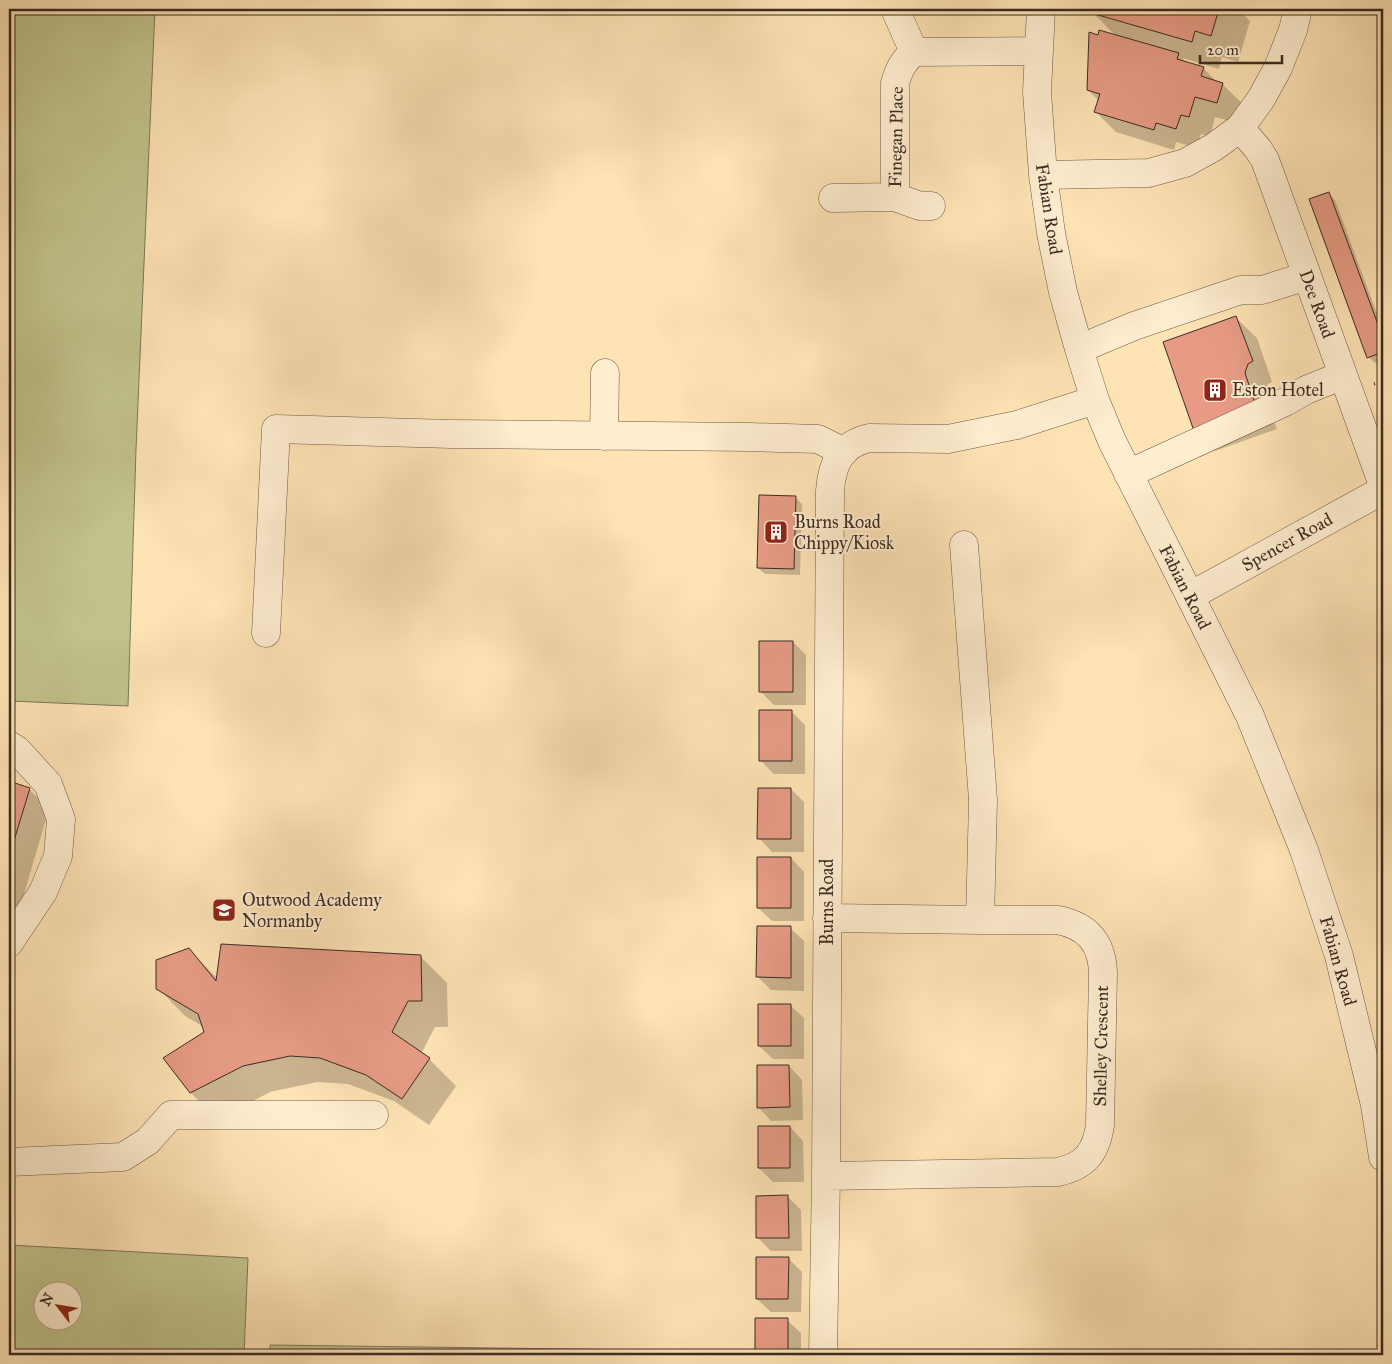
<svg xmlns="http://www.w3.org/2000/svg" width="1392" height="1364" font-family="'IM FELL Great Primer',serif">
  <rect width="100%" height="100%" fill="#fee3b5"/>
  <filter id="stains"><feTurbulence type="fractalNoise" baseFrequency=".004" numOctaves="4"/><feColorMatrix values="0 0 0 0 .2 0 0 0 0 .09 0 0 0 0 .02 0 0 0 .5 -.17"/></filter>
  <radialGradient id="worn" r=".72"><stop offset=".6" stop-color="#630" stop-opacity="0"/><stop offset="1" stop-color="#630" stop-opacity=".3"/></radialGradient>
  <!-- green -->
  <path fill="#c2c38c" stroke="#7e7758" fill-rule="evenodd" d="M9,9H155L136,449L128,706L9,701Z
    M9,1245L248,1258L244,1355H9ZM42,1292H72V1322H42Z
    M270,1345L649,1350V1355H270Z"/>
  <!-- shadow -->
  <path fill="#0003" d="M1094,9H1238L1250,21L1238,62L1222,57L1219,69L1182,58L1188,64L1204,69L1217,82L1222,84L1243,104L1237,123L1215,117L1210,137L1201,134L1197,148L1176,142L1174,150L1116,132L1096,112L1099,101L1088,90L1099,36H1116L1093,13Z
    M1328,193L1335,200L1383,330V360L1375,363L1369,357Z
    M1236,318L1257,338L1272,382L1268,384L1264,394L1277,429L1215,451L1195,430Z
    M795,497L802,504L800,575L765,574L758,568Z
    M793,642L806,655V705H774L760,691Z
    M791,711L805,725V774H774L760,760Z
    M9,783L29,789L49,809L9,945Z
    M791,789L804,802V852H772L759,838Z
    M791,858L804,872V921H772L758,908Z
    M790,928L804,941V991L771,990L758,977Z
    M189,950L218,979L420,956L447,983L448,1027H435L421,1054L429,1059L456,1086L429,1125L394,1101L348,1084L317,1082L270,1092L218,1120L191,1093L165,1058L205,1033L204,1027L185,1016L158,988Z
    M790,1005L804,1018V1059H773L759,1046Z
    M789,1066L802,1080L803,1120L771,1121L758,1107Z
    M790,1127L803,1141L804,1182H773L759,1168Z
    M788,1197L801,1210L802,1251H771L757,1237Z
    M788,1258L802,1272L801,1312H771L757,1299Z
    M756,1320H787L801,1333V1355H756Z"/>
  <!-- building -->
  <path fill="#e79b85" stroke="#3b2b23" d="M1093,9H1219L1211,36L1195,31L1192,42L1091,13Z
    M1099,30L1179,53L1177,59L1204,67L1201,76L1223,83L1217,103L1195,97L1189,117L1181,115L1176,129L1156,123L1154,130L1094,112L1100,94L1087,90L1089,32L1098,35Z
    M1329,192L1383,338V352L1367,358L1309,199Z
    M1236,316L1253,361L1248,364L1245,373L1257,409L1194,431L1163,342Z
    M759,495L796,496L794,569L757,568Z
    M759,641H793V692H759Z
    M759,710H792V761H759Z
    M9,781L30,788L9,857Z
    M758,788H791V839H757Z
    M757,857H791V908H757Z
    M757,926H791V978L756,977Z
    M221,944L421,955L422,1001H408L392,1032L430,1058L402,1099L366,1075L320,1058L290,1056L243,1066L190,1093L163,1058L204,1032L198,1014L156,989V960L189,948L216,981Z
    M758,1004H791V1046H758Z
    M757,1065H789L790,1107L757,1108Z
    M758,1126H790V1168H758Z
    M788,1195L789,1238H756V1196Z
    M756,1257H789L788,1299H756Z
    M755,1318H788V1355H755Z"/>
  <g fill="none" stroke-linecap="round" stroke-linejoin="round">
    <!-- minor casing -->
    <g stroke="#6c5948" stroke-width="29">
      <path id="minor" d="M895,9L914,52
        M1041,9L1037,92L1043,175L1051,233L1063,292L1079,349L1095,400L1112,441L1190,596L1250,716L1304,850L1339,956L1375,1105L1383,1157
        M1240,128L1258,149L1265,160L1383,485
        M1043,175L1149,173L1185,163L1214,147L1240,128L1261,99L1278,68L1293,30L1298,9
        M895,197L920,206H931
        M833,198L895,197V83C899,70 903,61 914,52L1039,51
        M1079,349L1134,326L1241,290H1262L1307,276
        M604,436L605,373
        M1128,474L1285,402L1306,390L1343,375
        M964,545L983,800L980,920
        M1190,596L1383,490
        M266,633L276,429L451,434L749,437L818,439L844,452
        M9,745L17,750L48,784L61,819L58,856L43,892L9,943
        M9,1162L123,1157L148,1141L171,1115H374
        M826,1176L1058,1172C1085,1166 1096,1153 1100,1125L1103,973C1102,942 1087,926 1058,920H980L827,918
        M823,1355L826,1176L830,491C832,464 840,445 869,438L948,439L1017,425L1095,400"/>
    </g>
    <!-- path -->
    <path stroke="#3b2b23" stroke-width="3" stroke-dasharray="1 2.5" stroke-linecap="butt" d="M1374,384L1383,381"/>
    <!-- minor -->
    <use href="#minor" stroke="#feedcf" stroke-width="28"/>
  </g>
  <!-- icons -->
  <defs>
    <g id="building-square" transform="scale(1.25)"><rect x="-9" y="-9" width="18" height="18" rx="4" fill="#8f2418" stroke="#feedcf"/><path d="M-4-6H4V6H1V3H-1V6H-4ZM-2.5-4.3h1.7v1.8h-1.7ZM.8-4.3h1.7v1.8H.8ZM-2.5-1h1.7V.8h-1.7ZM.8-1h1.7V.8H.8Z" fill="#fff"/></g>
    <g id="school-square" transform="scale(1.25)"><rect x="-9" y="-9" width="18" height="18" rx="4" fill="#8f2418" stroke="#feedcf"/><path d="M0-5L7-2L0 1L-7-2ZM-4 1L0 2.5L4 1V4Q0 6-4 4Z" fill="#fff"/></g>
  </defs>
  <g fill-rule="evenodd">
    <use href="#building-square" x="1215" y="390"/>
    <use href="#building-square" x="776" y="532"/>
    <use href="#school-square" x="224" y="910"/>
  </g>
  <g text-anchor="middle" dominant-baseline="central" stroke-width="4" stroke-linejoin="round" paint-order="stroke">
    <!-- street labels -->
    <g font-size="18" fill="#3b2b23" stroke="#feedcf">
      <text transform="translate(896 137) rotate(-89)">Finegan Place</text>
      <text transform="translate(1049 209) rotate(81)">Fabian Road</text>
      <text transform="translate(1317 304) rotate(70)">Dee Road</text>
      <text transform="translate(1287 542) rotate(-29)">Spencer Road</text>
      <text transform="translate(1185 587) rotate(63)">Fabian Road</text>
      <text transform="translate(827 902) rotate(-90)">Burns Road</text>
      <text transform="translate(1338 961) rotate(74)">Fabian Road</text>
      <text transform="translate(1101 1046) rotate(-89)">Shelley Crescent</text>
    </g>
    <!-- poi labels -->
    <g font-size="18" fill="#3b2b23" stroke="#feedcf" text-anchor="start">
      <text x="1232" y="390">Eston Hotel</text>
      <text x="794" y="522">Burns Road<tspan x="794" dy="21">Chippy/Kiosk</tspan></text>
      <text x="242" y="900">Outwood Academy<tspan x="242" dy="21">Normanby</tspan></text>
    </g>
  </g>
  <!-- margin -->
  <rect width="1392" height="1364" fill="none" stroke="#fee3b5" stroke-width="30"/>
  <rect x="10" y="10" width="1372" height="1344" fill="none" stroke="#3b2b23" stroke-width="2.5"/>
  <rect x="15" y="15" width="1362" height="1334" fill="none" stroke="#3b2b23"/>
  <!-- north arrow -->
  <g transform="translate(58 1306) rotate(301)"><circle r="24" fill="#feedcf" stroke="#b09f8a"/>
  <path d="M0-4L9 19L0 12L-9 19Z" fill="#8f2418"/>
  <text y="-8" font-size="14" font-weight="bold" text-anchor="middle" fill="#3b2b23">N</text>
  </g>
  <!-- scale -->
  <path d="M1200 55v8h82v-8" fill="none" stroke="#3b2b23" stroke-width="2.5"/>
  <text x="1207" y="55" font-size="15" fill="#3b2b23" stroke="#feedcf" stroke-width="4" paint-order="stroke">20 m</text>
  <rect width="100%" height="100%" filter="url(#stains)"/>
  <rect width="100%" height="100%" fill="url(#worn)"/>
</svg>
